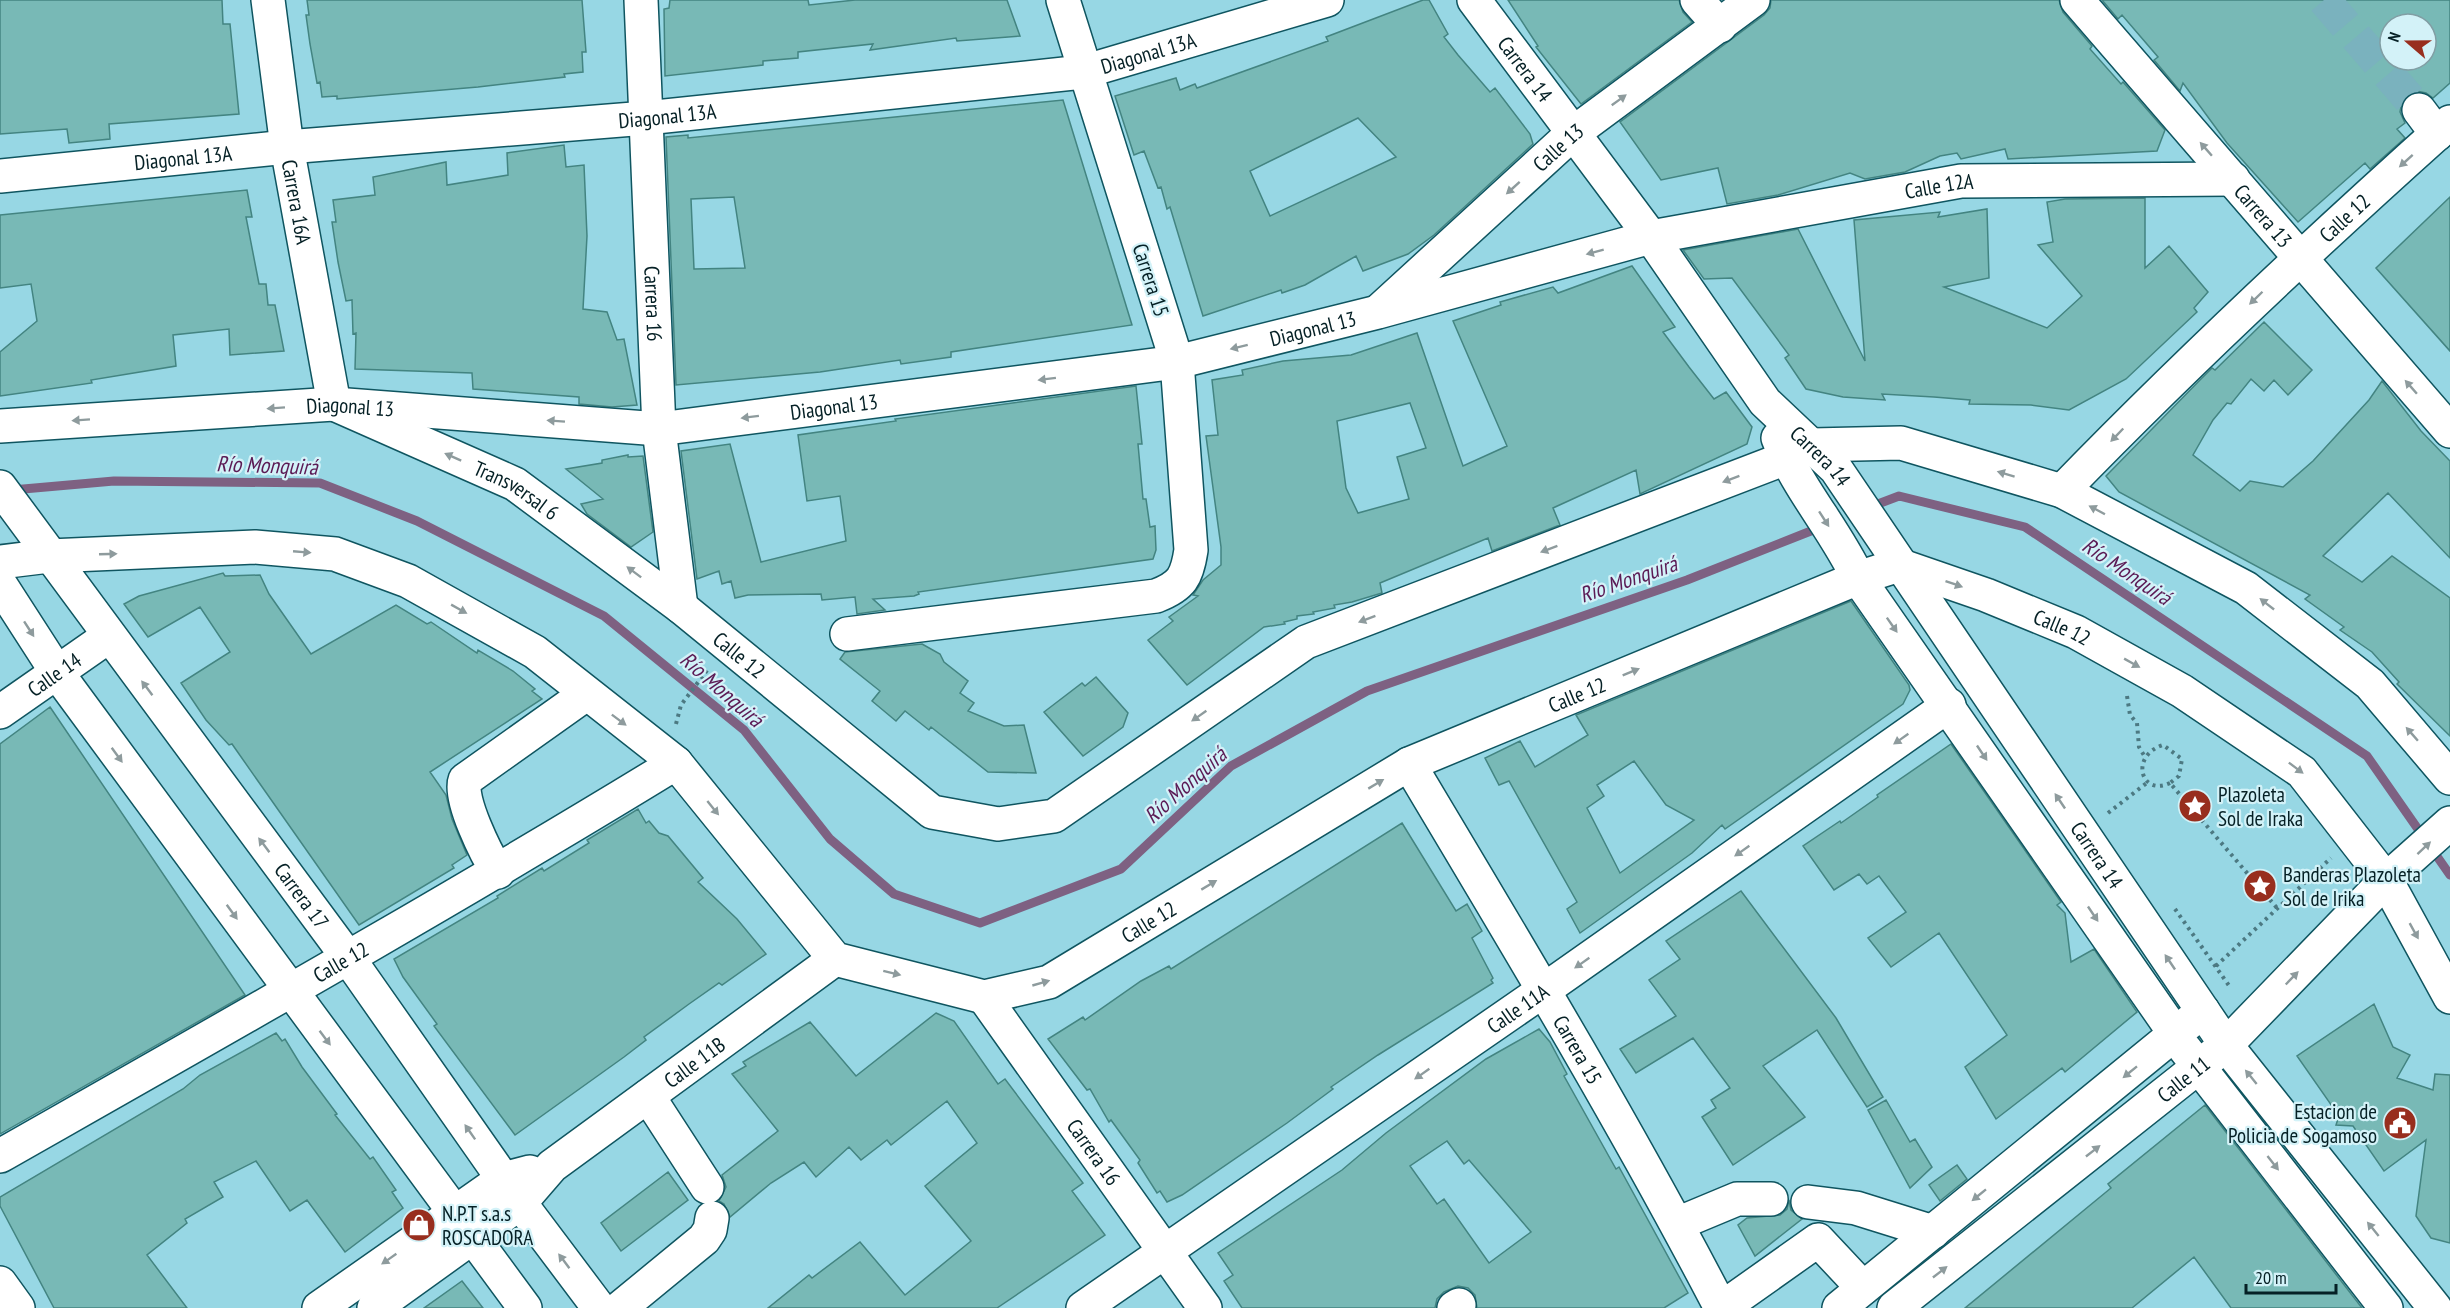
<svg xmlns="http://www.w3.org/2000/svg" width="2450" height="1308" font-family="'PT Sans Narrow',sans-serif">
  <rect width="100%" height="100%" fill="#97d7e4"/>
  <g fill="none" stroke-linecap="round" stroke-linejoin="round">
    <!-- stream -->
    <path stroke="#7e6182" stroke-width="9" d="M12,490L114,481L320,483L417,521L604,616L744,730L830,839L894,894L980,923L1121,869L1231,766L1367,691L1687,580L1821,527
      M1870,507L1899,496L2025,527L2367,756L2450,875"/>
  </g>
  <!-- building -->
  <path fill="#78b9b6" stroke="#438481" stroke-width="1.5" fill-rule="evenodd" d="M0,0H222L223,24H230L239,114L109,124L110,139L69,143L67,129L0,134Z
    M307,0H582L586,52H582L583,72L564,74L565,77L478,87L337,99V96L322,97L320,82L317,83L310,44L306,15H309Z
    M670,0H808L809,5L855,0H1007L1020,36L957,41L956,38L870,50L873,44L798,52V58L763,61V65L665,76L664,9L669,8Z
    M1423,0H1429L1448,34L1444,37L1458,55L1490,92L1495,88L1530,134L1533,144L1434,235L1408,254L1363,271L1356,256L1305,285L1282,293L1281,290L1203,316L1170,207L1167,209L1161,187L1158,188L1144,151L1134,155L1115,96L1176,78L1180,90L1195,84L1197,88L1328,41L1326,37ZM1358,118L1396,157L1270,216L1250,171Z
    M1508,0H1679L1683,12L1692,22L1581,104L1536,47L1538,46Z
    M1771,0H2059L2063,12L2092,46L2090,49L2121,84L2123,82L2165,130L2157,151L2008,159L2005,149L1961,159L1957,153L1940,156L1905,172L1865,179L1850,173L1778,195L1727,204L1718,168L1661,180L1620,122L1764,15L1770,8Z
    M2102,0H2450V83L2433,98L2426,93L2417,91L2407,95L2402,102L2400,112L2405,123L2397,129L2405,138L2370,169L2365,163L2298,222L2227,143L2183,83L2180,91L2154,60L2158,57L2122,15L2118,19ZM2390,24H2426V60H2390Z
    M1063,100L1132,325L951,352V357L901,364L900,360L820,372L676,385L666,137L688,135V138ZM734,197L745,268L694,269L691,199Z
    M564,145L566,167L584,165L587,236L583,309L607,312L617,340L624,339L637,405L612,407L579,404V397L473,389L472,373L355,369L356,333L353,334L352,300L346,301L338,262L332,222H336L333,200L375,195L373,177L446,162L447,185L508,175L507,153Z
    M247,190L252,217H246L259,284H266L268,305H275L284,351L230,355L229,329L173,335L176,366L91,380L92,383L0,396V352L37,321L31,284L0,288V215Z
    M2450,197V351L2376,268Z
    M2145,198V268L2169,246L2208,292L2194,308L2197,312L2126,379L2069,410L2031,405L1969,404L1970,400L1934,397L1882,394L1885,400L1843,397L1806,389L1785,358L1789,355L1732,278L1704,279L1683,250L1798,229L1865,361L1854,220L1940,212L1938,217L1987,209L1989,278L1944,287L2047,328L2082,296L2038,245L2053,242L2047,202L2065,199Z
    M1632,266L1675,327L1663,332L1689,367L1714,399L1726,392L1752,427L1747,444L1640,494L1636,470L1553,508L1560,525L1492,551L1488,538L1380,583L1382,593L1352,602L1334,605L1335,608L1313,612L1314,614L1297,616V619L1284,622L1285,624L1264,627L1187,685L1148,640L1173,621L1169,617L1198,596L1193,595L1203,580L1221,565V547L1206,436L1218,435L1212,380L1243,375L1242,370L1283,361L1351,355L1417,333L1463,466L1507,446L1453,321L1501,305L1500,302L1553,287L1558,293ZM1410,403L1426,448L1397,457L1409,499L1358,513L1346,488L1337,421Z
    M2264,322L2312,370L2288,395L2274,380L2264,391L2251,379L2231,404L2227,403L2213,420L2193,455L2240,491L2250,481L2283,487L2313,461L2369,400L2382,381L2421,431L2450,461V558L2388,493L2323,556L2362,582L2392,556L2450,598V736L2397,684L2399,682L2372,652L2340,630L2344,627L2305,599L2310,595L2119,492L2106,476L2200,380L2212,368L2215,370Z
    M1136,386L1142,444H1138L1143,499H1146L1150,527L1155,526L1156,550L1153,559L918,592L919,594L914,596L873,599L885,610L857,614L855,597L822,600L821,594L748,595L735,598L731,581L722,584L719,571L697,579L681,451L730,444L761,562L846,541L840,496L807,501L798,435L896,421L895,419Z
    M628,455V457L643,456L653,532L631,547L587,514L581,504L603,499L566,469L602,463V460Z
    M223,573L225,576L260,575L269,594L311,654L396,605L427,624L431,622L477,653L478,650L513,671L535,689L532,691L542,699L430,772L446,795L452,819L467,855L452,865L454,868L359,925L232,744L229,745L206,720L181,683L230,652L200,607L148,637L124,604L139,596Z
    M1851,601L1909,685L1910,690L1903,704L1725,829L1722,825L1692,853L1580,933L1567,909L1577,902L1509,781L1499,785L1485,758L1520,741L1535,767L1588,735L1576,715ZM1634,761L1666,805L1694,820L1620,873L1587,808L1604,796L1597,785Z
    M922,644L940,654L944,662L968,681L960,693L974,703L968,711L1004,726L1024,725L1036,773L988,772L931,727L929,730L905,711L896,721L872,701L880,691L840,659L845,652Z
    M1096,677L1128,713L1123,727L1083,756L1044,712L1082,683L1085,686Z
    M50,707L245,995L0,1134V744Z
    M1951,744L2061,902L2057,905L2065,913L2071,962L2094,949L2137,1012L2065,1072L2062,1068L1996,1119L1965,1067L2007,1035L1939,933L1891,967L1868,938L1906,912L1879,876L1867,884L1859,874L1834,890L1803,846L1840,821L1841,823L1878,797L1877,795Z
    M638,809L646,823L649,821L659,833L668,836L703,878L698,882L737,919L766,954L722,985L719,983L689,1004L644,1037L646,1040L624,1057L515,1135L434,1026L437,1024L403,977L394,959L498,898L497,896L542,868L544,871L589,843L587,840Z
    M1402,823L1456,911L1467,904L1482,931L1472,938L1493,978L1491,980L1493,983L1378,1055L1331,1087L1333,1089L1287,1123L1182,1195L1167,1202L1160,1191L1157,1193L1138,1163L1140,1160L1111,1120L1109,1122L1090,1089L1087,1090L1048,1039L1083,1017L1085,1020L1141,981L1169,966L1171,969Z
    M1741,891L1836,1018L1883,1097L1867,1107L1817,1030L1763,1066L1805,1117L1733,1165L1702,1117L1716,1108L1711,1100L1730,1088L1693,1038L1636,1073L1620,1049L1676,1016L1649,980L1680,959L1666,941Z
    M2374,1004L2393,1047L2410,1055L2397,1078L2433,1090L2435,1074L2450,1075V1243L2431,1238L2416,1216L2426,1140L2384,1171L2353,1126L2336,1125L2339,1116L2297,1056Z
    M936,1013L954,1021L998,1084L1005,1079L1083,1183L1072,1191L1105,1235L997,1308H768L809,1275L812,1278L860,1242L905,1295L971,1241L925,1186L977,1143L947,1101L891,1145L887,1140L861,1160L849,1147L816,1177L804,1162L771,1183L730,1217L724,1204L719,1201L726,1187L722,1175L778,1131L732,1074L746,1066L743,1062L810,1022L856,1076Z
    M1539,1029L1550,1042L1567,1074L1564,1076L1616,1169L1619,1167L1688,1293L1664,1308H1477L1475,1295L1468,1288L1458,1286L1444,1292L1437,1299L1435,1308H1242L1224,1281L1233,1275L1218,1253L1342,1170L1386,1133L1486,1059ZM1447,1141L1464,1164L1469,1160L1531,1232L1489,1263L1444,1199L1437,1204L1410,1166Z
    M276,1033L282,1041L285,1039L302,1067L337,1114L335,1115L370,1159L373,1157L396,1190L392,1192L403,1208L345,1252L307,1200L290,1211L256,1161L214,1182L223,1197L185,1219L187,1223L147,1255L187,1308H54L0,1206V1197L183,1089L200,1075Z
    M1886,1100L1910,1142L1915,1139L1932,1167L1910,1188L1868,1110Z
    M2205,1105L2362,1308H2231L2194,1257L2132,1308H1965L2111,1188L2108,1184Z
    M1957,1165L1967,1179L1940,1201L1929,1185Z
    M668,1172L688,1200L621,1251L601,1223Z
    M1789,1200L1791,1210L1802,1219L1755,1256L1738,1225L1747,1218L1780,1215L1787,1209Z
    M462,1281L483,1308H424Z"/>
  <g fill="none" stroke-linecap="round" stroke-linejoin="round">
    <!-- minor-tunnel -->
    <path stroke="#7ab2be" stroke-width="33" stroke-dasharray="33 16" stroke-linecap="butt" d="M2324,0L2419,110"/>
    <!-- minor casing -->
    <g stroke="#0f5560" stroke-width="36">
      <g id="minor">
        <path id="s1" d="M268,0L287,147L334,404"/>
        <path id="s2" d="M641,0L659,429L681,607"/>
        <path id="s3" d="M1474,0L1651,237L1765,402L1836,469L2203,1011"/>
        <path d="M1697,0L1720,26"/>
        <path id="s4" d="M2077,0L2450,431"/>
        <path d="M2419,110L2437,134"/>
        <path id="s5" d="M0,176L287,147L646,118L1083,72L1327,0"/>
        <path id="s6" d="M1381,309L1572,134L1753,0"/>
        <path id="s7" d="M334,404L515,484L681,607L932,812L998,824L1054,816L1306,642L1786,458L1812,445L1901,443L2062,491L2246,588L2370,684L2450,778"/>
        <path id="s8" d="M0,426L334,404L659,429L1177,362L1378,312L1651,237L1961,181L2233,179"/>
        <path d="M1778,438C1797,488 1835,529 1858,578L2176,1035"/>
        <path id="s9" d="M2062,491C2186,363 2317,241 2450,122"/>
        <path id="s10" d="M0,562L49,556L255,547L335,554L408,581L535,652L676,763L835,959L984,997L1049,982L1409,764L1858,578L1899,565L1986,595L2076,632L2182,691L2302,772L2386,880L2450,997"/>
        <path d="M847,634L1156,596C1182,586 1187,577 1191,550L1177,362L1063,0"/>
        <path id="s11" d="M0,712L109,636"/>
        <path id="s12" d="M1409,764C1516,943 1624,1122 1721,1308"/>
        <path d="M498,872C487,856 458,798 465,780L586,694"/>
        <path id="s13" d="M984,997L1205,1308"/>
        <path d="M2226,1045L2386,880L2450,823"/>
        <path d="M648,1096L707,1187"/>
        <path id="s14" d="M0,1156C227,1027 454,899 676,763"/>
        <path d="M1808,1202L1856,1208L1933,1232"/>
        <path d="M1677,1224L1737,1199H1771"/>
        <path d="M0,1283L18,1308"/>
        <path d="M319,1308L503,1179L530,1172"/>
        <path id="s15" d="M374,1308L520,1203L552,1166L835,959"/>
        <path d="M620,1308L704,1239L710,1230L712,1218"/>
        <path id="s16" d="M1083,1308L1544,990L1949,705"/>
        <path d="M1454,1308L1459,1305"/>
        <path d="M1722,1308L1818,1240L1863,1288"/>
      </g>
    </g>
    <!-- major casing -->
    <g stroke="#0f5560" stroke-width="36">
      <g id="major">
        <path id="s17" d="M0,487L349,959L520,1203L599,1308"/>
        <path d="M0,584L58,674L525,1308"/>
        <path d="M2185,1049L2386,1308"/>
        <path d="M1839,1308L2203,1011L2226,1045L2435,1308"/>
        <path id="s18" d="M1894,1308L2226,1045"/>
      </g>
    </g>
    <!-- path -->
    <path stroke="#4c7982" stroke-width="4" stroke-dasharray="3 4.5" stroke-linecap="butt" d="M2127,696L2130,715L2137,723L2139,747L2145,757
      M676,724L681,705L708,669
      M2170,783C2141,797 2129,756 2163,745L2182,759L2179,776L2170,783L2277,908
      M2108,813L2148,782
      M2175,909L2230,987
      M2216,966L2331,858"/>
    <!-- minor -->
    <use href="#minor" stroke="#fff" stroke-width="33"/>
    <!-- major -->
    <use href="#major" stroke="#fff" stroke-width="33"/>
  </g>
  <!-- one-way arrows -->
  <defs><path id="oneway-solid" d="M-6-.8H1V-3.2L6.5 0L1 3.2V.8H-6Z" transform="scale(1.5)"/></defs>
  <g fill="#8e9b9d">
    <use href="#oneway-solid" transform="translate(1619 100) rotate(-36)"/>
    <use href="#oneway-solid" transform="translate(2206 149) rotate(-131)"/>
    <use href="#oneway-solid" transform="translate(2406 161) rotate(138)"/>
    <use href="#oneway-solid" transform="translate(1513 188) rotate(138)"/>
    <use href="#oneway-solid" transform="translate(1595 252) rotate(165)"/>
    <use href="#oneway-solid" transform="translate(2256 298) rotate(136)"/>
    <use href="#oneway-solid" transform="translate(1239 347) rotate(166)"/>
    <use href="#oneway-solid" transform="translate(1047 379) rotate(173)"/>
    <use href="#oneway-solid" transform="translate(2411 387) rotate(-131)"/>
    <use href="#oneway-solid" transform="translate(276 408) rotate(176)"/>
    <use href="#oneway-solid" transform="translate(750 417) rotate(173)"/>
    <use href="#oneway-solid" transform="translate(81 420) rotate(176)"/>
    <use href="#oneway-solid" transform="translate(556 421) rotate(-176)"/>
    <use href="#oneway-solid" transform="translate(2117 435) rotate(134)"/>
    <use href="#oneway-solid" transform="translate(453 457) rotate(-156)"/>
    <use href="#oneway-solid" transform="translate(2006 474) rotate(-163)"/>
    <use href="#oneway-solid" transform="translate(1731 479) rotate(159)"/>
    <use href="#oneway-solid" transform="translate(2097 510) rotate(-152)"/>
    <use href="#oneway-solid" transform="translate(1824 519) rotate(57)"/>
    <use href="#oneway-solid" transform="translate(1549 549) rotate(159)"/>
    <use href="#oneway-solid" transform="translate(302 552) rotate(5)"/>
    <use href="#oneway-solid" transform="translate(108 554) rotate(-2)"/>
    <use href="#oneway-solid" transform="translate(634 572) rotate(-143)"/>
    <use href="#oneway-solid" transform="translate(1954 584) rotate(19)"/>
    <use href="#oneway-solid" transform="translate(2267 604) rotate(-142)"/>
    <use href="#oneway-solid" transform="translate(459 609) rotate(29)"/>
    <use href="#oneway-solid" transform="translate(1367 619) rotate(159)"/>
    <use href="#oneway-solid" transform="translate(1892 625) rotate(55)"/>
    <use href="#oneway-solid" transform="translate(29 629) rotate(57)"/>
    <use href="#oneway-solid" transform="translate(2132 663) rotate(29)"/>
    <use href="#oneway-solid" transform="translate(1631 672) rotate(-22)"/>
    <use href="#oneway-solid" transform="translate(147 688) rotate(-127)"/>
    <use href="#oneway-solid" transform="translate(1199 716) rotate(145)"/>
    <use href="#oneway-solid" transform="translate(619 720) rotate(37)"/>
    <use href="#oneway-solid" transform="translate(2412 734) rotate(-131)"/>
    <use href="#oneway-solid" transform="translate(1901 739) rotate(145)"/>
    <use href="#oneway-solid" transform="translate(1982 753) rotate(56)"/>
    <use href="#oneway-solid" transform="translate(117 755) rotate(54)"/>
    <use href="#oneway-solid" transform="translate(2296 768) rotate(37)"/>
    <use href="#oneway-solid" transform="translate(1376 784) rotate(-31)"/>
    <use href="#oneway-solid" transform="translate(2060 801) rotate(-124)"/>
    <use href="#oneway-solid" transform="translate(713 808) rotate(51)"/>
    <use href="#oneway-solid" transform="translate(264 845) rotate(-127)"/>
    <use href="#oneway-solid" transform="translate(2424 848) rotate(-43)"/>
    <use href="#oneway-solid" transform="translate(1742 851) rotate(145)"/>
    <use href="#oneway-solid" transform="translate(1209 885) rotate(-31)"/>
    <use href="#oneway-solid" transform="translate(232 912) rotate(54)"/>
    <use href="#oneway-solid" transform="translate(2093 914) rotate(56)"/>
    <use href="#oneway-solid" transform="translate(2414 931) rotate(61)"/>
    <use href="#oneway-solid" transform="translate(2170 962) rotate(-124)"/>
    <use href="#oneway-solid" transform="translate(1582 963) rotate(145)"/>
    <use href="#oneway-solid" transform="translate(892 973) rotate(14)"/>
    <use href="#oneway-solid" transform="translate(2292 978) rotate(-46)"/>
    <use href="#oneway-solid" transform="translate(1041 983) rotate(-16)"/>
    <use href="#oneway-solid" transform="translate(325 1038) rotate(53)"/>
    <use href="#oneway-solid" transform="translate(2130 1072) rotate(141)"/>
    <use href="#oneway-solid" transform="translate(1422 1074) rotate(145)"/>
    <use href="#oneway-solid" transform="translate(2251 1077) rotate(-129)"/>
    <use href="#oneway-solid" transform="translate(470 1132) rotate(-125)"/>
    <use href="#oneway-solid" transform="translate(2093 1151) rotate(-38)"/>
    <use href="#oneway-solid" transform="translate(2273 1163) rotate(52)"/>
    <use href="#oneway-solid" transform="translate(1979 1195) rotate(141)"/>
    <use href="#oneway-solid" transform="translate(2373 1229) rotate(-129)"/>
    <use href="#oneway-solid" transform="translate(389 1259) rotate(145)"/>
    <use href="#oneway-solid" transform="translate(564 1261) rotate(-127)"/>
    <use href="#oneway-solid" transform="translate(1940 1272) rotate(-38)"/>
  </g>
  <!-- icons -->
  <defs>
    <g id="sight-disc" transform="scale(1.725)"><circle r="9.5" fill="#982e1e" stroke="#d3f2f8"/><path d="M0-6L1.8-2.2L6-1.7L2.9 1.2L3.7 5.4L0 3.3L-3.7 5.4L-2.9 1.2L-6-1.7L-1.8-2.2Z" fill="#fff"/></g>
    <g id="civic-disc" transform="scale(1.725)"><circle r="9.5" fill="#982e1e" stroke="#d3f2f8"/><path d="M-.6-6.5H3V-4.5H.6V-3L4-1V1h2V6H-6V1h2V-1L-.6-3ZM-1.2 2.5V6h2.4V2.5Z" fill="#fff"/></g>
    <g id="shop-disc" transform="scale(1.725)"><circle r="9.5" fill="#982e1e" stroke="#d3f2f8"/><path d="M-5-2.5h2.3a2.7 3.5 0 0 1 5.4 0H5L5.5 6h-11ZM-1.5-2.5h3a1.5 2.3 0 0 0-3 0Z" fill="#fff"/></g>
  </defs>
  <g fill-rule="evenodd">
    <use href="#sight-disc" x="2195" y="806"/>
    <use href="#sight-disc" x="2260" y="886"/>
    <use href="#civic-disc" x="2400" y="1123"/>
    <use href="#shop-disc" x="419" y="1225"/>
  </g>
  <g text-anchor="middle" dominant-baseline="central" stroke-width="4.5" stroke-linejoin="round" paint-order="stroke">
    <!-- street labels -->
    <g font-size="21" fill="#052025" stroke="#d3f2f8">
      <text stroke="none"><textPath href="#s5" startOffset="1156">Diagonal 13A</textPath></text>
      <text stroke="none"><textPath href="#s3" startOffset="86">Carrera 14</textPath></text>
      <text stroke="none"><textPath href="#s5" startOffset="670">Diagonal 13A</textPath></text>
      <text stroke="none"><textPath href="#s6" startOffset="240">Calle 13</textPath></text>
      <text stroke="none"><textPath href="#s5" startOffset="184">Diagonal 13A</textPath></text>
      <text stroke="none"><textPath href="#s8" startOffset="1966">Calle 12A</textPath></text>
      <text stroke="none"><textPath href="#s1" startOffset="204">Carrera 16A</textPath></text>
      <text stroke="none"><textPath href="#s4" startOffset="285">Carrera 13</textPath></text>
      <text stroke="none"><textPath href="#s9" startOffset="393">Calle 12</textPath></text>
      <text transform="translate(1151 280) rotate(72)">Carrera 15</text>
      <text stroke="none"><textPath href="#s2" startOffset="304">Carrera 16</textPath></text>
      <text stroke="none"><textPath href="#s8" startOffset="1323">Diagonal 13</textPath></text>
      <text stroke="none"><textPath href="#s8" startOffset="837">Diagonal 13</textPath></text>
      <text stroke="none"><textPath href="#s8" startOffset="351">Diagonal 13</textPath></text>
      <text stroke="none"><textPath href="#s3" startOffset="574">Carrera 14</textPath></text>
      <text stroke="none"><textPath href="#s7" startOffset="202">Transversal 6</textPath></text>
      <text stroke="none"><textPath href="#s10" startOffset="2336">Calle 12</textPath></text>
      <text stroke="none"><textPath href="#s7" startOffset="480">Calle 12</textPath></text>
      <text stroke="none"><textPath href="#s11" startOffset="66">Calle 14</textPath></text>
      <text stroke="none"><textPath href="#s10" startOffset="1814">Calle 12</textPath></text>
      <text stroke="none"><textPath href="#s3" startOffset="1060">Carrera 14</textPath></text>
      <text stroke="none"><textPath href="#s17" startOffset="508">Carrera 17</textPath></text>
      <text stroke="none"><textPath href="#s10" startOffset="1328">Calle 12</textPath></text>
      <text stroke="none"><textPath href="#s14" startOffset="392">Calle 12</textPath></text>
      <text stroke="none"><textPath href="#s16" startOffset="528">Calle 11A</textPath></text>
      <text stroke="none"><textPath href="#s12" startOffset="332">Carrera 15</textPath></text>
      <text stroke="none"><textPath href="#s15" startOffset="405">Calle 11B</textPath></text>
      <text stroke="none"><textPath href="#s18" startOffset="369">Calle 11</textPath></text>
      <text stroke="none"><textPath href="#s13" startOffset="190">Carrera 16</textPath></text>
    </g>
    <!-- poi labels -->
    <g font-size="21" fill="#052025" stroke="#d3f2f8" text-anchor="start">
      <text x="2218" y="794">Plazoleta<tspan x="2218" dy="24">Sol de Iraka</tspan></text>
      <text x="2283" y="874">Banderas Plazoleta<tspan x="2283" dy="24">Sol de Irika</tspan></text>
      <text x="2377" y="1111" text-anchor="end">Estacion de<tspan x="2377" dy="24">Policia de Sogamoso</tspan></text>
      <text x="442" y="1213">N.P.T s.a.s<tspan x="442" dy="24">ROSCADORA</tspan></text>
    </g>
    <!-- water labels -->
    <g font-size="22" font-style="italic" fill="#5b1b55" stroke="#d3f2f8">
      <text transform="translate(267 465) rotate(2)">Río Monquirá</text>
      <text transform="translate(2127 571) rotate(34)">Río Monquirá</text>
      <text transform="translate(1628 579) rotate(-19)">Río Monquirá</text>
      <text transform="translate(722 689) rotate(41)">Río Monquirá</text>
      <text transform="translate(1185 785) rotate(-42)">Río Monquirá</text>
    </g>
  </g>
  <!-- north arrow -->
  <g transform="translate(2408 42) rotate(290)"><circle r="28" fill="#d3f2f8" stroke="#819ea4" stroke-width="1.5"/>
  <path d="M0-4.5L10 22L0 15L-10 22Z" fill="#982e1e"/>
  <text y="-9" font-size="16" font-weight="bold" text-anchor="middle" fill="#052025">N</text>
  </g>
  <!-- scale -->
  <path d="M2246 1284v9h90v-9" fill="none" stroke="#052025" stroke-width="3"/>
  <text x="2255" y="1284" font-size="18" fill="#052025" stroke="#d3f2f8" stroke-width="4.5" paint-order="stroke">20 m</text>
</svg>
